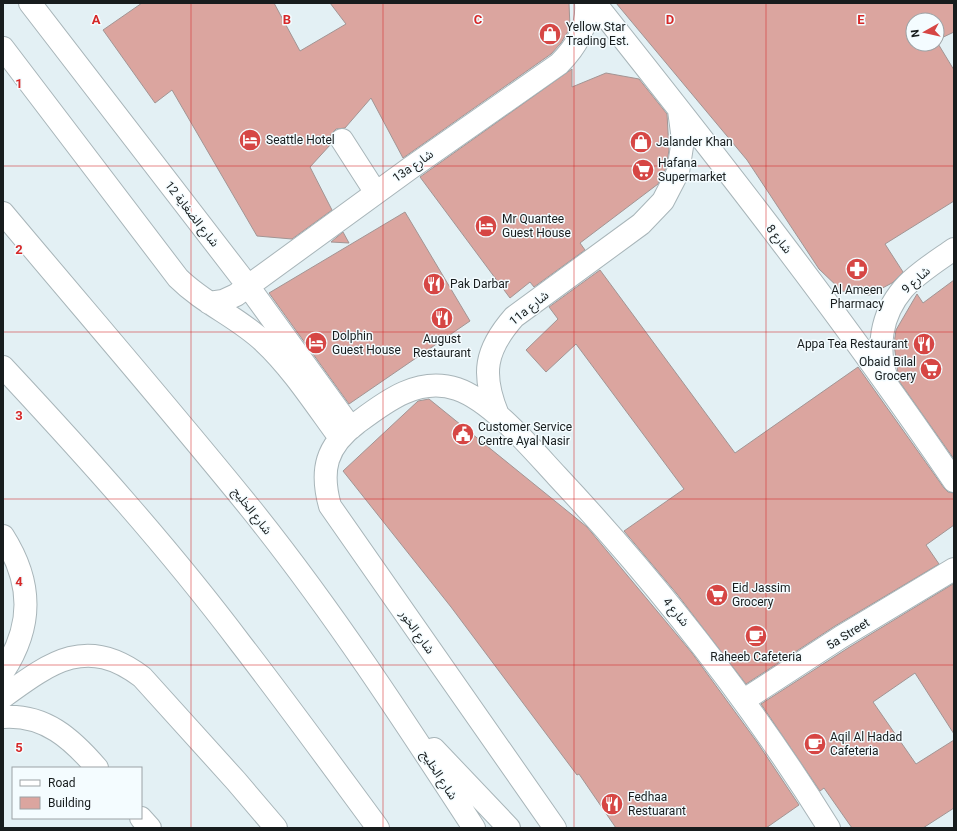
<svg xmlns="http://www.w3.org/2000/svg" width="957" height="831" font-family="Roboto,'Noto Sans Arabic',sans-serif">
  <rect width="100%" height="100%" fill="#e3f0f4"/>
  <!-- building -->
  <path fill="#dba59f" stroke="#a29594" d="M142,3H274L300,51L346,24L330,3H569L570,28L561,43L551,54L403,158L371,98L345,128L336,129L331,134V144L310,167L332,210L292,239L257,236L172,90L155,103L103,30Z
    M616,3H954V32L937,40V20H913V44H937V42L954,70V201L885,244L903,272L892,283L869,295L842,291L819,269L747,160Z
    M572,69V87L606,73L639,79L667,114L669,150L666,168L658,184L580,243L585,250L534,287L530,282L510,298L420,177Z
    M405,212L470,321L349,404L269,293Z
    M343,232L349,243L331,242Z
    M600,270L735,453L858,367L944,488L948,492L954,493V525L926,545L939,564L835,626L746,684L677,594L624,531L684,489L576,344L546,372L526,350L558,319L549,307Z
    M954,280V459L899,381L894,344L896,330L917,294L923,303Z
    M429,399L587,527L692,653L757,742L799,805L766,828H616L579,774L577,775L451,607L343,471L418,401Z
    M953,584L954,734L915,673L873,702L916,764L954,740V808L923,828H852L824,788L820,791L761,704L848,648Z"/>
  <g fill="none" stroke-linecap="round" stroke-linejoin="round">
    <!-- minor casing -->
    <g stroke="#a8b5b9" stroke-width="24">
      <path id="minor" d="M30,3L248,286L351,428
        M595,3C719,159 842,316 954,481
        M3,48L178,278C204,304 238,317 264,342C292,368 317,407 340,438
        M342,140L376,193
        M209,303L223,301L236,295L409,169L559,64C576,47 588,28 586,3
        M887,379C876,348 881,315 903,289C916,274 937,261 954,249
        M498,415C481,374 485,350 514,317L641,224L663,201L678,172L683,140L679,110
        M3,536C33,583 33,626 3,672
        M3,697C51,662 87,635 142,677L236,781L276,828
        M744,700L841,637L954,569
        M3,717C45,714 72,739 97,768
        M141,818L150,828
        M555,828L330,506C320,470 326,446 357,423C385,402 418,376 457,389C492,401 531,448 557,476C659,585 750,701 829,828"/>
    </g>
    <!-- major casing -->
    <g stroke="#a8b5b9" stroke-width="24">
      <path id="major" d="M3,213C86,312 170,409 251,509C332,610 403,719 474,828
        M3,367C86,456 168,547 241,644C288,705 333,767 378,828
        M434,749L509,828"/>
    </g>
    <!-- minor -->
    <use href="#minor" stroke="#fff" stroke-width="22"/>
    <!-- major -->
    <use href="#major" stroke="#fff" stroke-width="22"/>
  </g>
  <!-- grid -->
  <path fill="none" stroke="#d62828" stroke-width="1" stroke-opacity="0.55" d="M191,3V828M383,3V828M574,3V828M766,3V828M3,166H954M3,332H954M3,499H954M3,665H954"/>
  <!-- icons -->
  <defs>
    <g id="shop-disc" transform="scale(1.15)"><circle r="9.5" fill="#d64644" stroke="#f4fcff"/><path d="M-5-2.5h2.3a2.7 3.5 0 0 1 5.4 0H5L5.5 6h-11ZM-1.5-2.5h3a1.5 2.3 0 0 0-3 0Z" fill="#fff"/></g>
    <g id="hotel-disc" transform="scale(1.15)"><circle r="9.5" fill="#d64644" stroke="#f4fcff"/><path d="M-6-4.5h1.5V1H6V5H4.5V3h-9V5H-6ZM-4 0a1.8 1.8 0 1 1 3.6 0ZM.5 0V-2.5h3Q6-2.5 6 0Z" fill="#fff"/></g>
    <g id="supermarket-disc" transform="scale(1.15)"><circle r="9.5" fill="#d64644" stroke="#f4fcff"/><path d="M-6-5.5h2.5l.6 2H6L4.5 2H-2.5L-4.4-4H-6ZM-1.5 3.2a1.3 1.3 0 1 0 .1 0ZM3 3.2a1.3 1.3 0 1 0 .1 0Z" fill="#fff"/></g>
    <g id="pharmacy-disc" transform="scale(1.15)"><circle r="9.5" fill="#d64644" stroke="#f4fcff"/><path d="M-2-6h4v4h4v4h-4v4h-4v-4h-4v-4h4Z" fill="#fff"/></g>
    <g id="restaurant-disc" transform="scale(1.15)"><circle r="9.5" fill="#d64644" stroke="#f4fcff"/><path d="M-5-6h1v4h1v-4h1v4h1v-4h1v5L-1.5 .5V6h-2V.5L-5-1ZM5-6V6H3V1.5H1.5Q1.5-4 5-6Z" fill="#fff"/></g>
    <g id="civic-disc" transform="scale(1.15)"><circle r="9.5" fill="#d64644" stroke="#f4fcff"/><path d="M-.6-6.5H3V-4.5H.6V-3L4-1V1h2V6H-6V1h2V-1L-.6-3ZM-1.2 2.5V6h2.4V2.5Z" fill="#fff"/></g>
    <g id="cafe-disc" transform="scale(1.15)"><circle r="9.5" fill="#d64644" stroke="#f4fcff"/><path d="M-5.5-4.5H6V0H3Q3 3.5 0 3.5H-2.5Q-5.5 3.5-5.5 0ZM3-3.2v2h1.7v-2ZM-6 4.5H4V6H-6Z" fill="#fff"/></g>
  </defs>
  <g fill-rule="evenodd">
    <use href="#shop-disc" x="550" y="34"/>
    <use href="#hotel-disc" x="250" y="140"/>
    <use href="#shop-disc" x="641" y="142"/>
    <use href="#supermarket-disc" x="643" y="170"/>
    <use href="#hotel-disc" x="486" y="226"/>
    <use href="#pharmacy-disc" x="857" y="269"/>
    <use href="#restaurant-disc" x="434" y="284"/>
    <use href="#restaurant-disc" x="442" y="318"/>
    <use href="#hotel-disc" x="316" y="343"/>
    <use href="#restaurant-disc" x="924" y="344"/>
    <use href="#supermarket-disc" x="931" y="369"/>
    <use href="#civic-disc" x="463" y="434"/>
    <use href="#supermarket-disc" x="717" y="595"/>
    <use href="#cafe-disc" x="756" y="636"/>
    <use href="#cafe-disc" x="815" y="744"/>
    <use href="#restaurant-disc" x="612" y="804"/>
  </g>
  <g text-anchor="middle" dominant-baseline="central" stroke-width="3" stroke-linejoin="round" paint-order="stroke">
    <!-- poi labels -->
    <g font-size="12" fill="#171c1d" stroke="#f4fcff" text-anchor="start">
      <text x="566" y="27">Yellow Star<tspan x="566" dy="14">Trading Est.</tspan></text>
      <text x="266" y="140">Seattle Hotel</text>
      <text x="656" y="142">Jalander Khan</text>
      <text x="658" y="163">Hafana<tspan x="658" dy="14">Supermarket</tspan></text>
      <text x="502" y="219">Mr Quantee<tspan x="502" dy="14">Guest House</tspan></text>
      <text x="450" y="284">Pak Darbar</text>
      <text x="857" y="290" text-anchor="middle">Al Ameen<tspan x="857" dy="14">Pharmacy</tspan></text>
      <text x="332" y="336">Dolphin<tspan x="332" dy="14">Guest House</tspan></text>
      <text x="442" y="339" text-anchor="middle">August<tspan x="442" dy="14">Restaurant</tspan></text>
      <text x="908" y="344" text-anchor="end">Appa Tea Restaurant</text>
      <text x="916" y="362" text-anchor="end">Obaid Bilal<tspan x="916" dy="14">Grocery</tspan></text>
      <text x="478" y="427">Customer Service<tspan x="478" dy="14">Centre Ayal Nasir</tspan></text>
      <text x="732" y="588">Eid Jassim<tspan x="732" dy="14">Grocery</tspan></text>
      <text x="756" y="657" text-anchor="middle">Raheeb Cafeteria</text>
      <text x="830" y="737">Aqil Al Hadad<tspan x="830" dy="14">Cafeteria</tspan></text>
      <text x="628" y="797">Fedhaa<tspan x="628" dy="14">Restuarant</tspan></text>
    </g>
    <!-- street labels -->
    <g font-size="12" fill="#171c1d" stroke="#f4fcff">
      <text transform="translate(413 166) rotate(-35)">13a شارع</text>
      <text transform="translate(192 214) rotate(52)">12 شارع الضغاية</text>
      <text transform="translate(779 239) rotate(52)">شارع 8</text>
      <text transform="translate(916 280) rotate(-42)">شارع 9</text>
      <text transform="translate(529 308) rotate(-39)">11a شارع</text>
      <text transform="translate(252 511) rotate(52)">شارع الخليج</text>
      <text transform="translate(676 612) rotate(51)">شارع 4</text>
      <text transform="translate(417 632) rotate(55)">شارع الخور</text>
      <text transform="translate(848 634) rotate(-32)">5a Street</text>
      <text transform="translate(439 775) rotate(57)">شارع الخليج</text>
    </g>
  </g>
  <g font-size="13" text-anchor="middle" font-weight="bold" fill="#d62828" stroke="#f4fcff" stroke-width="3" stroke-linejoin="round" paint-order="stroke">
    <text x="96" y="24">A</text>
    <text x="287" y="24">B</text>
    <text x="478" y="24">C</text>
    <text x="670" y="24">D</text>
    <text x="861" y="24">E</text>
    <text x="19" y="88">1</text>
    <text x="19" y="254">2</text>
    <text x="19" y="420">3</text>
    <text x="19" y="586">4</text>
    <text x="19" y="752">5</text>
  </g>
  <!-- border -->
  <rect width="957" height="831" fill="none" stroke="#171c1d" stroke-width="8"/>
  <!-- legend -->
  <rect x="12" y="767" width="130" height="52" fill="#f4fcff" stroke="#9ca2a5"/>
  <rect x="20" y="780" width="20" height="6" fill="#ffffff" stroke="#9ca2a5"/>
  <text x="48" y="787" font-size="12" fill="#171c1d">Road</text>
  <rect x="20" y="797" width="20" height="12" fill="#dba59f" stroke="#9ca2a5"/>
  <text x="48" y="807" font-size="12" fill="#171c1d">Building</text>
  <!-- north arrow -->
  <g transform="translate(925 32) rotate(262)"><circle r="19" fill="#f4fcff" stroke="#9ca2a5"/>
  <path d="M0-3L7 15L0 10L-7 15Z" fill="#d64644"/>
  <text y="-6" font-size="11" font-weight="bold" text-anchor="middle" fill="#171c1d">N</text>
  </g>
</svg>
